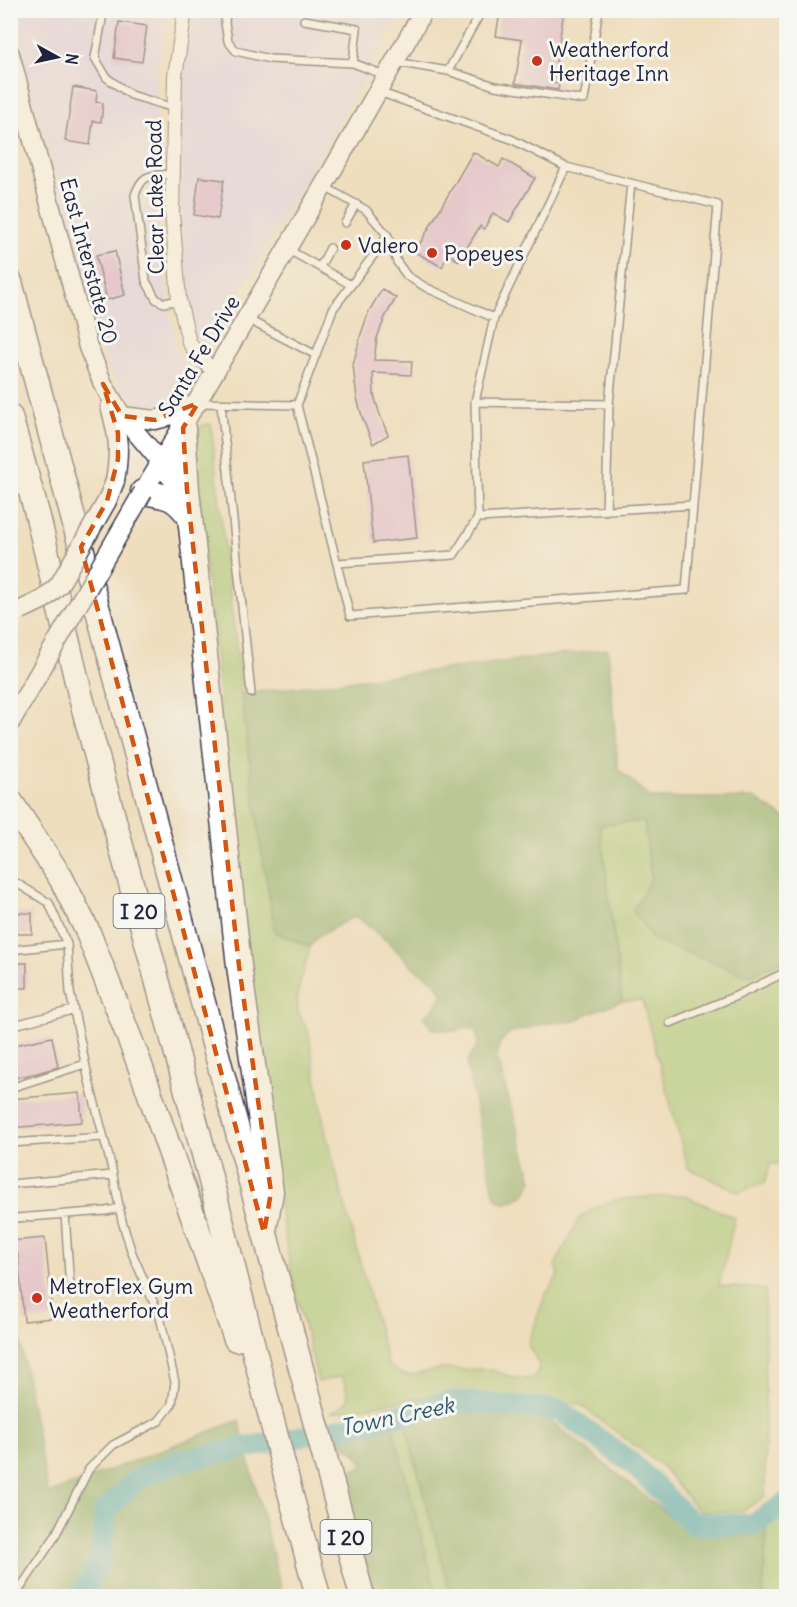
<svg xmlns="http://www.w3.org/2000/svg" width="797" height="1607" font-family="Delius,sans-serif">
  <rect width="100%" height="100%" fill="#f6f6f2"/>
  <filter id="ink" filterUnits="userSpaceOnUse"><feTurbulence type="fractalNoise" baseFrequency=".0167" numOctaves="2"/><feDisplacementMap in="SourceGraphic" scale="12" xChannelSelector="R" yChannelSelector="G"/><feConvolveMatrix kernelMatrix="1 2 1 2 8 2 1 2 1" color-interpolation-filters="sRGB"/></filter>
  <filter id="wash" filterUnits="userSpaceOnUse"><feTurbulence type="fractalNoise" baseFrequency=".008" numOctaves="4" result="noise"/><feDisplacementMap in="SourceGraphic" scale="24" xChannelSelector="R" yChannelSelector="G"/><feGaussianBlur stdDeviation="1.35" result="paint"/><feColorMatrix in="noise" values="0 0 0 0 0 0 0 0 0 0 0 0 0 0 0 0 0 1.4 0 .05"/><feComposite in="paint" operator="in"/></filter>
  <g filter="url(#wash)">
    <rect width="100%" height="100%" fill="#eedebe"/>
    <!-- built -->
    <path fill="#dfd4f5" d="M11,11H169L156,72L157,230L176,348L186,368L187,383L183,394L175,402L164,408L152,410L140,407L127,398L109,369L96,333Z
      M189,11H402L218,332L213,339L205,342L197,340L193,332L176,169L180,62Z"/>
    <!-- green -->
    <path fill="#9ec874" stroke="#607558" stroke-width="1.5" d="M211,424C230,594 248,764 275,932L310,947L297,995L298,1012L308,1030L326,1135L388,1365C410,1383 416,1372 440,1369C447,1368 455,1370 463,1370C473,1370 485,1367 495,1371C504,1375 527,1383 535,1376C546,1364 530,1354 528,1343L545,1295L559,1275L556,1264L579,1218L592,1209L618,1199L683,1195L735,1218L719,1286L765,1289V1496L743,1511L699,1512L662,1466L579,1404L457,1391L331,1413C353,1400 349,1398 342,1376L318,1382L292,1277L278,1198L247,950L194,462V440L202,425Z
      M644,821L651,878L634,911L783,959L786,887V1166L771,1163L764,1184L739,1192L688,1168L642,1000L622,1001L599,825Z
      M405,1422L451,1596H437L392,1425Z
      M786,1510V1566L785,1596H763L767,1522Z"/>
    <!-- forest -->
    <path fill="#7eac66" stroke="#506750" stroke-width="1.5" d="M608,649L618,769L651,798H754L786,819V887L784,960L748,976L653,940L633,911L651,878L644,821L600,825L622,1001L587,1014L576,1021L544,1024L509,1033L499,1044L497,1058L532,1180L525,1195L506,1204L495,1198L467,1065C468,1055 477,1051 478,1041C478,1038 477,1034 476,1031C468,1026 465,1026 457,1031L432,1029L424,1016L434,1008L443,994L434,981L414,968L389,943L358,918H351L317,937L310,947L275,932L261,848L241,694Z
      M10,1286L48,1494L239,1420L283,1596H11Z
      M455,1408L546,1417L691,1533L754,1532L767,1522L763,1596H451L405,1422Z
      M392,1425L437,1596H375L341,1474L364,1466L355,1452L335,1441Z"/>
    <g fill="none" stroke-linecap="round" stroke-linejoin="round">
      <!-- river -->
      <path stroke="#3ca9bc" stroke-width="22" d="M82,1596L101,1558L106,1509L139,1478L178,1461L360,1425L454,1401L559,1410L633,1464L693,1524L752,1525L786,1503"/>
    </g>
    <g id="blocks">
      <!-- building -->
      <path fill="#dbaddc" d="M526,10H564L553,83L559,84L558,90L515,83L522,40L496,36L500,12L525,16Z
        M119,22L147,26L142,62L114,58Z
        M73,87L97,91L96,102L103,103L101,122L93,121L90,145L65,141Z
        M473,152L499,167L503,159L535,178L509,222L493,213L484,229L480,226L459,261L448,254L442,267L415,252Z
        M199,177L224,180L218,219L194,215Z
        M115,251L125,295L107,300L96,255Z
        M382,289L396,298L385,317L377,338L374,360L412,361L411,375L373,373L374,395L380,415L388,435L373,444L363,420L357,398L353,365L361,334L369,311Z
        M408,455L417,538L373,543L364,460Z
        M10,913H32V934H10Z
        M10,963H27V988H10Z
        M52,1037L58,1067L37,1073L10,1079V1046Z
        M80,1093L82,1122L10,1128V1099Z
        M45,1238L53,1318L24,1321L18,1254L10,1255V1241Z"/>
    </g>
  </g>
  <g filter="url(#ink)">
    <use href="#blocks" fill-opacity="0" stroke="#413e4f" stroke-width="1.5"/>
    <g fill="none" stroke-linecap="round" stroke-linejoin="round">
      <!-- lane casing -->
      <g stroke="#413e4f" stroke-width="10">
        <path id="lane" d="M107,10L103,14L95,58L107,78L131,95L174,108
          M226,10L225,23L228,41L236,51L270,59L353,63L384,75
          M304,20L357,29L353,63
          M395,62L448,71L482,10
          M448,71L495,86L584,100L599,10
          M566,167L494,318L475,402L478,518L693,505
          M173,174C151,176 143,172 135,195L146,281L156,299L164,303L179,300
          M325,187L366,210L388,236L397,262L407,276L427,288L494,318
          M345,223L356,204
          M287,249L351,285
          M320,267L330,248
          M247,319L316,355
          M475,402L609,404L631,183
          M200,403L297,405L350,616L686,590L718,205L566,167L511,139L379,92
          M221,404L251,693
          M297,405L333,309L388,236
          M606,511L609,404
          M337,563L454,555L478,518
          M10,879L49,903L67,944
          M10,950L67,944L70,992L89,1081L111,1165L122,1221L132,1253L160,1317L175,1382L172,1404L159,1421L113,1445L89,1469L54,1538L15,1596
          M670,1023L736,996L786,972
          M10,1026L73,1010
          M10,1088L85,1064
          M10,1143L103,1137
          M10,1184L113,1175
          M65,1214L70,1288
          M10,1215L16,1218L106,1211L120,1208"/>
      </g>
      <!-- street casing -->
      <g stroke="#413e4f" stroke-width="16">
        <path id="street" d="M185,10L175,76L172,212L179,300L189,342L196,353L215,373"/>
      </g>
      <!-- secondary casing -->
      <g stroke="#413e4f" stroke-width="21">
        <path id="secondary" d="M10,54L88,347L103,384L122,416L161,462
          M110,407C119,437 120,450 115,481
          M122,416L155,420L163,418L198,403
          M143,492C239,333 332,172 424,10
          M10,723L32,685"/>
      </g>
      <!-- highway casing -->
      <g stroke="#413e4f" stroke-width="27">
        <path id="highway" d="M10,282L362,1596
          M10,417L38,517L80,694L208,1169L290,1492L318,1596
          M183,428L187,490L239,966L271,1192L265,1225
          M161,462L187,490
          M143,492C168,496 174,496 190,517
          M10,801L61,878L87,930L138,1060L236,1339"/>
      </g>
      <!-- lane -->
      <use href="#lane" stroke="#fff" stroke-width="7"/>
      <!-- street -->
      <use href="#street" stroke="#fff" stroke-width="14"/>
      <!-- secondary -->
      <use href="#secondary" stroke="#fff" stroke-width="18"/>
      <!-- highway -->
      <use href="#highway" stroke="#fff" stroke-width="24"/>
      <!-- secondary-bridge casing -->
      <g stroke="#413e4f" stroke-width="21" stroke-linecap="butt">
        <path id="secondary-bridge" d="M21,610L44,599L59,585L107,501L115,481
          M32,685L143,492"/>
      </g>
      <!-- secondary-bridge -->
      <use href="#secondary-bridge" stroke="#fff" stroke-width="18"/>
    </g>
  </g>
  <!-- marked area -->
  <path d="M0 0H797V1607H0ZM103,384L122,416L155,420L198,403L183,428L187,490L239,966L271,1192L264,1233L81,547L107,501L118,459V433Z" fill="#eedebe" fill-opacity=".55" fill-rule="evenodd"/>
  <path fill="none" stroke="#d45411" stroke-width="4.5" stroke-dasharray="12 8" stroke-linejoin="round" d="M103,384L122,416L155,420L198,403L183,428L187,490L239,966L271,1192L264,1233L81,547L107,501L118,459V433Z"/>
  <!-- markers -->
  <g fill="#c8321e" stroke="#f6f6f2" stroke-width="2">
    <circle cx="537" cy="61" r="6"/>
    <circle cx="346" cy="245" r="6"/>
    <circle cx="432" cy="253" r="6"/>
    <circle cx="37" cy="1298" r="6"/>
  </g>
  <g text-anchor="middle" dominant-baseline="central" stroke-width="6" stroke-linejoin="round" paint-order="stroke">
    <!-- shield labels -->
    <g fill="#f6f6f2" stroke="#626272" stroke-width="1.5">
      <rect x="113.5" y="894" width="51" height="34" rx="4.5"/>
      <rect x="320.5" y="1520" width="51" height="34" rx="4.5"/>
    </g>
    <g font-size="20" font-weight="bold" fill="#22223b">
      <text x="139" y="911">I 20</text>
      <text x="346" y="1537">I 20</text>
    </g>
    <!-- poi labels -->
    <g font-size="21" fill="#22223b" stroke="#f6f6f2" text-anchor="start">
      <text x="549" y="49">Weatherford<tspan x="549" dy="24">Heritage Inn</tspan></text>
      <text x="358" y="245">Valero</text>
      <text x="444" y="253">Popeyes</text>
      <text x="49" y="1286">MetroFlex Gym<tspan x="49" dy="24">Weatherford</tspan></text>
    </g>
    <!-- street labels -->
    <g font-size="21" fill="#22223b" stroke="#f6f6f2">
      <text transform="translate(155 197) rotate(-91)">Clear Lake Road</text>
      <text transform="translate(89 261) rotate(75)">East Interstate 20</text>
      <text transform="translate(199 356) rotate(-59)">Santa Fe Drive</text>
    </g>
    <!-- water labels -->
    <g font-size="22" font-style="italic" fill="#2c586f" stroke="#f6f6f2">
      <text transform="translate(397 1416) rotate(-12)">Town Creek</text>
    </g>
  </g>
  <!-- margin -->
  <rect width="797" height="1607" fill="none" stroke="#f6f6f2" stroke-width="36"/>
  <!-- north arrow -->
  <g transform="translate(57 57) rotate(98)" stroke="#f6f6f2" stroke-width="4.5" paint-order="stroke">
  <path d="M0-4.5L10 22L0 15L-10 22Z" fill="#22223b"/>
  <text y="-9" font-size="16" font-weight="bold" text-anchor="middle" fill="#22223b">N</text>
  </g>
</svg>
